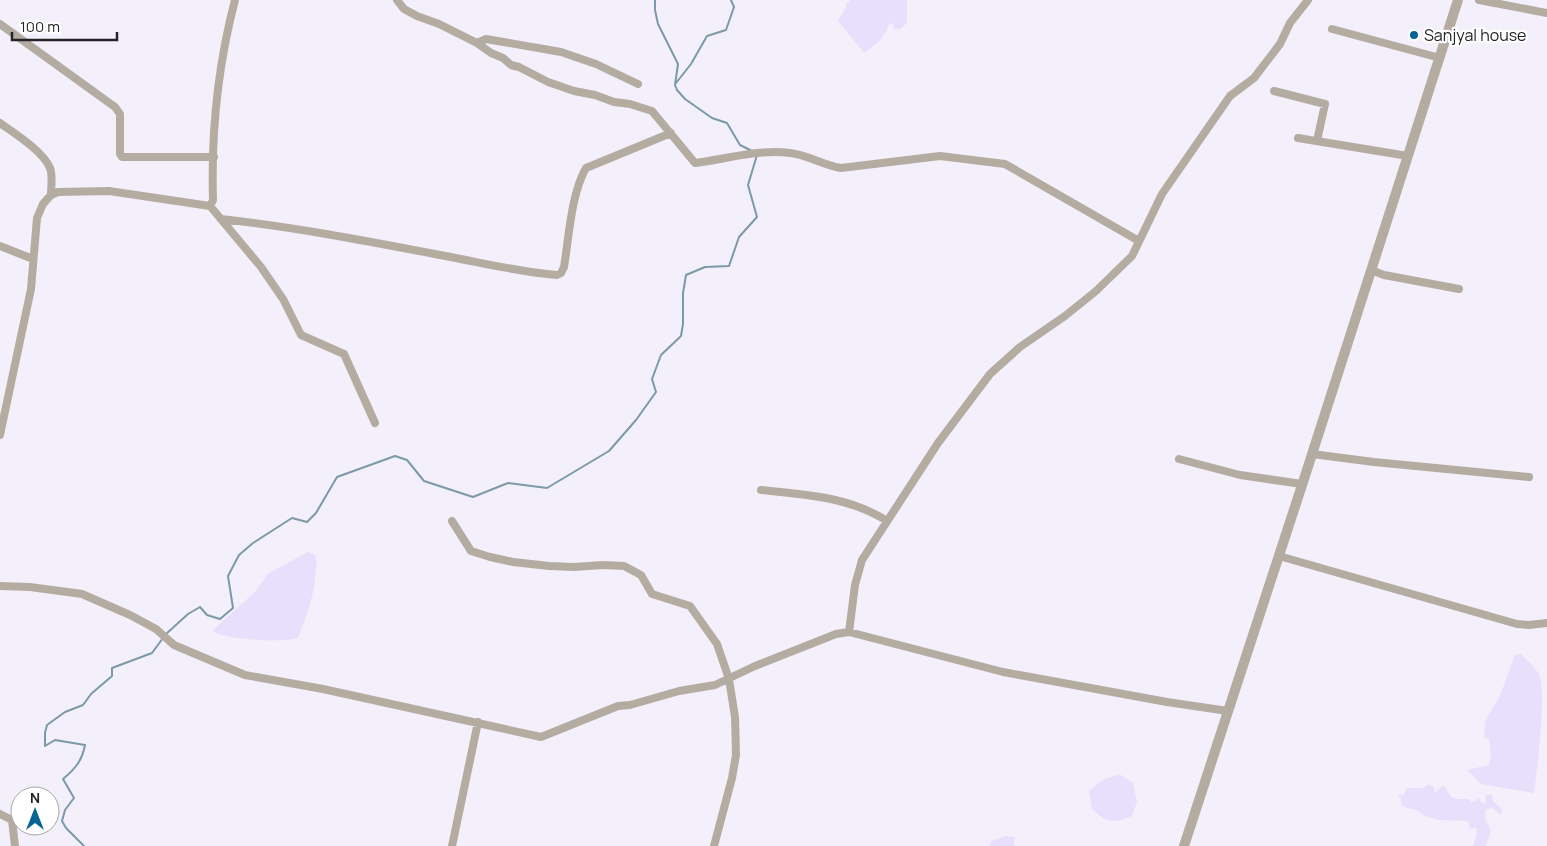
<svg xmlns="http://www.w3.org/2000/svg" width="1547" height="846" font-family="Manrope,sans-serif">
  <rect width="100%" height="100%" fill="#f3f0fb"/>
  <!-- green -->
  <path fill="#e7dffb" d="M850,0H907V23L900,29H894L893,23L889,24C885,38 876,44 864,53L838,21L846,8V3H849Z
    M308,552L315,555L317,565C314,571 316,574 315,580C313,599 305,620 298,638C281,643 228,640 212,631L255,592L269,573Z
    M1521,654C1526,660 1535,667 1539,674C1547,691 1537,771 1534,793L1481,784L1467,770L1489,765L1491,755L1489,739L1484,737L1486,719L1500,696L1515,655Z
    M1121,775L1133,783L1137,802L1132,816C1113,824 1107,823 1092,809L1089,791C1100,782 1106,776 1121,775Z
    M1428,785L1433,786L1435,793L1442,786L1445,787C1452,801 1454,799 1469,799L1471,802L1475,801L1478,798L1485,805L1486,795H1492L1493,801L1502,809L1501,815L1492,808L1486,810L1485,818L1491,831L1486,846H1473L1477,833L1476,828L1470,829L1468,821L1440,820L1427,817L1416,810L1407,808L1401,805V799L1398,795H1404L1406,788H1423Z
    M1005,836L1015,837L1014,846H990V842Z"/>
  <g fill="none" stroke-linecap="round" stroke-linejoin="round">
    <!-- stream -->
    <path stroke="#7a9aa7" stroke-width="2" d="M655,0V10L658,24L678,64L675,85L677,90L685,99L712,118L727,123L740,145L752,151
      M676,83L691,64L707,36L726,30L734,7L731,0
      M166,634L188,614L200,607L207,615L220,619L233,608L228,576L239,555L253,543L292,518L307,522L316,513L337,477L395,456L407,460L424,481L473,497L508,483L547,488L609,451L636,420L656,392L652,379L661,355L681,336L683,324V293L686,275L705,267L729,266L739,237L757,217L748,185L757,155
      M84,846L66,828L62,821L65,810L74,798L63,779C75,769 82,761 85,745L55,740L45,746V733L47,725L65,712L83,705L91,694L112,676V668L152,653L163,638"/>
    <!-- minor -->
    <path stroke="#b5aca1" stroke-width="8" d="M397,0L404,9L417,16L439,24L477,43L491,53L503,58L511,65L519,67L548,82L574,91L595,95L614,102L630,104L652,111L695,163C727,159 758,149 790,153C808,155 823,165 841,168L940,156L1005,164L1139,241
      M1479,0L1547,13
      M0,24L115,107L120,114V154L122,157H214
      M1332,29L1440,58
      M477,43L486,39L561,52L596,64L638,84
      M1274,91L1325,104L1317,141
      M0,123C14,133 43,151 50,168C53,176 51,186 51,195
      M1298,138L1408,156
      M210,206L261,267L283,299L301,335L344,354L375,423
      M221,219C295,227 367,241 440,255C479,262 518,272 557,275L561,273L564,267C569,237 571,194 586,168L671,133
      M0,246L33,259
      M1371,270L1384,275L1459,289
      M0,435L31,289L37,218L43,204L51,195L58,192L109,191L210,206L213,200C211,133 218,65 235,0
      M1312,454L1374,462L1529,477
      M1179,459L1240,475L1302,484
      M761,490C804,494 850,497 887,521
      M452,521L471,551L490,557L513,562L549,566L574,567L603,565L624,566L641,575L652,594L690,606L717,644L729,679L735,717L736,755L732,778L714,846
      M1279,556L1517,624L1529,625L1547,623
      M0,586L30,587L82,594L130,615L156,629L174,645L245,675L323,689L541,737L618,706L630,705L679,691L715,685L755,666L836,634L849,632L1003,672L1167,702L1228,711
      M849,632L855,585L862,560L938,443L990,374L1020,347L1065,316L1096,291L1132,256L1162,194L1230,96L1254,78L1280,44L1290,23L1308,0
      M0,814L12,820L15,846
      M452,846L478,722"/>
    <!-- tertiary -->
    <path stroke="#b5aca1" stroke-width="10" d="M1184,846L1305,476L1458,0"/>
  </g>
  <!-- markers -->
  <circle fill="#066494" stroke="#fff" stroke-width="2" cx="1414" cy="35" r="5"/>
  <g text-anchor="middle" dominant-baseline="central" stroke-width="4.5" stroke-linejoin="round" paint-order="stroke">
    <!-- poi labels -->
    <g font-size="16" fill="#242327" stroke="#fff" text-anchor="start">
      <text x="1424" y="35">Sanjyal house</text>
    </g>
  </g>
  <!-- north arrow -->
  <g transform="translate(35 811)"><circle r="24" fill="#ffffff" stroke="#a7a7a9"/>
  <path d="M0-4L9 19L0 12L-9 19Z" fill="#066494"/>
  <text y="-8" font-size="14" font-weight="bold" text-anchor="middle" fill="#242327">N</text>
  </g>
  <!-- scale -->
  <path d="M12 32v8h105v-8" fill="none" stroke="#242327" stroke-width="2.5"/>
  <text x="20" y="32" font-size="15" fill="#242327" stroke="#ffffff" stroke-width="4" paint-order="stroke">100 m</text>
</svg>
